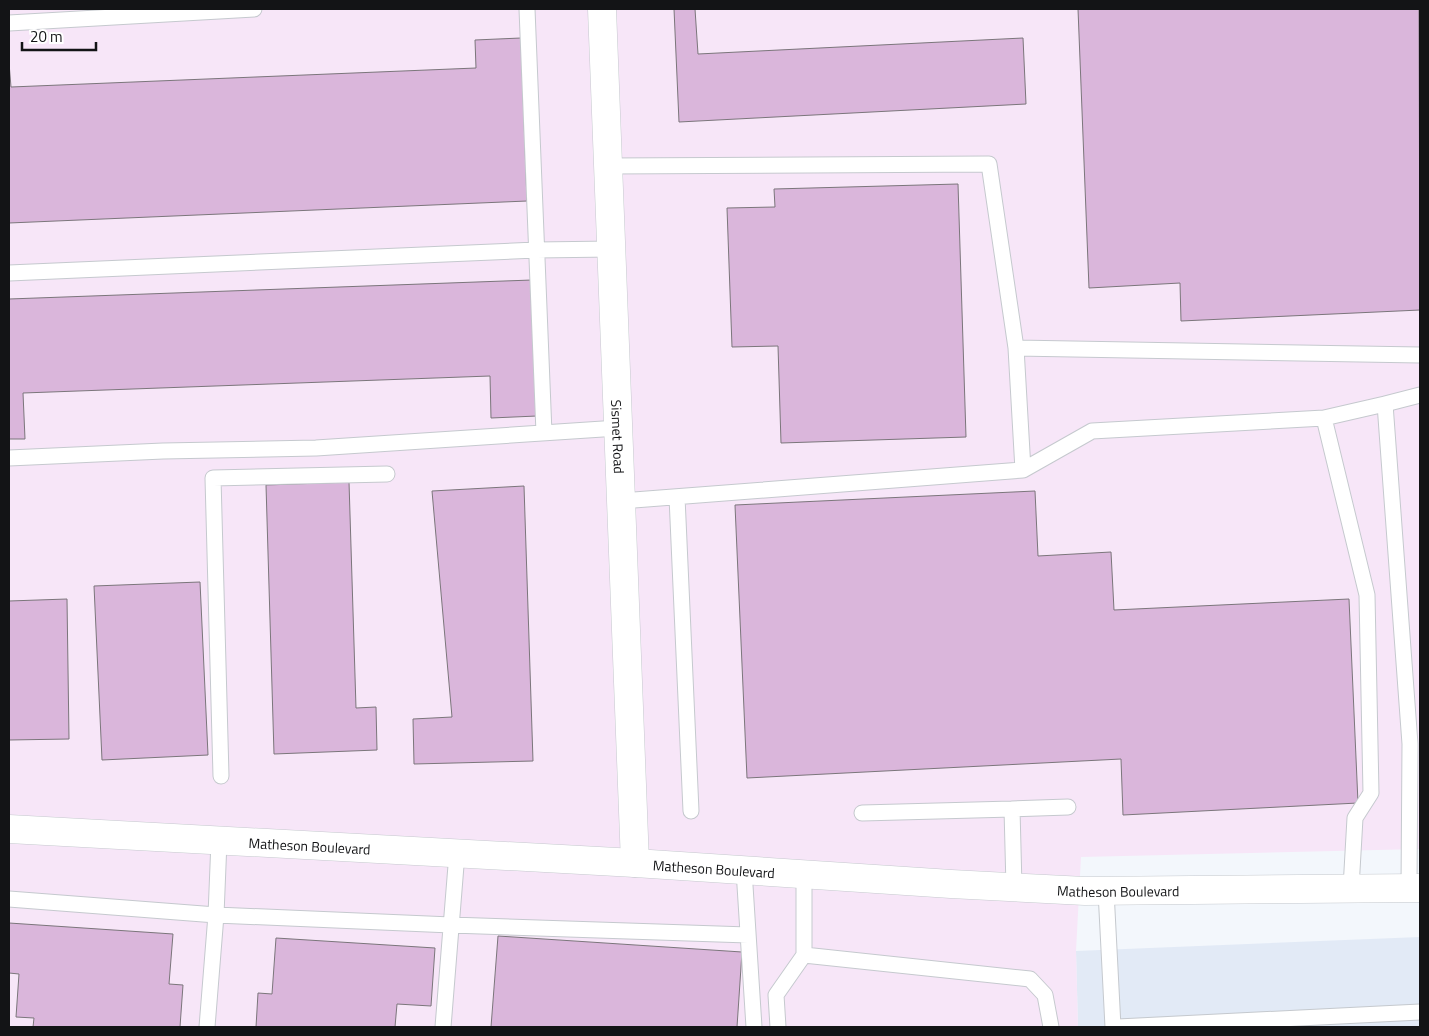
<svg xmlns="http://www.w3.org/2000/svg" width="1429" height="1036" font-family="'Titillium Web',sans-serif">
  <rect width="100%" height="100%" fill="#f3f7fc"/>
  <!-- built -->
  <path fill="#e2eaf6" d="M1420,937V1027H1078L1076,951Z"/>
  <!-- industrial -->
  <path fill="#f7e6f8" d="M9,9H1420V849L1081,857L1076,951L1078,1027H9Z"/>
  <!-- building -->
  <path fill="#dab6db" stroke="#7b767b" d="M674,9H695L698,54L1023,38L1026,104L679,122Z
    M1078,9H1419L1420,310L1181,321L1180,283L1089,288Z
    M521,38L527,201L9,223V63L11,87L476,68L475,40Z
    M958,184L966,437L781,443L778,346L732,347L727,208L775,207L774,189Z
    M532,280L537,416L491,418L490,376L23,393L25,439H9V299Z
    M349,482L356,708L376,707L377,750L274,754L266,485Z
    M524,486L533,761L414,764L413,719L452,717L432,491Z
    M1035,491L1038,556L1111,552L1114,610L1349,599L1358,803L1123,815L1121,759L747,778L735,505Z
    M200,582L208,755L102,760L94,586Z
    M67,599L69,739L9,740V601Z
    M9,923L173,934L169,984L183,985L180,1027H33L34,1018L16,1017L19,974L9,973Z
    M498,936L742,952L737,1027H491Z
    M276,938L435,948L431,1006L397,1004L395,1027H256L258,993L272,994Z"/>
  <g fill="none" stroke-linecap="round" stroke-linejoin="round">
    <!-- lane casing -->
    <g stroke="#c5c9ce" stroke-width="17">
      <path id="lane" d="M527,9L544,433
        M9,23L254,9
        M608,166L989,164L1016,348L1420,355
        M9,273L536,250L612,249
        M1385,404L1420,395
        M1324,418L1385,404L1410,744L1409,888
        M9,458L163,451L316,448L618,428
        M1023,470L1092,431L1324,418L1367,595L1371,793L1355,818L1351,888
        M677,497L691,811
        M621,501L1023,470L1016,348
        M221,776L213,478L387,474
        M1012,809L1068,807
        M862,813L1012,809L1014,887
        M219,841L216,915L451,925L748,935
        M744,870L754,1027
        M1106,891L1113,1027
        M9,899L216,915L207,1027
        M804,955L1030,979L1045,995L1051,1027
        M443,1027L457,853
        M778,1027L776,995L804,955V874
        M1118,1027L1420,1012"/>
    </g>
    <!-- street casing -->
    <g stroke="#c5c9ce" stroke-width="29">
      <g id="street">
        <path id="s1" d="M602,9L635,863"/>
        <path id="s2" d="M9,829L635,863L951,884L1085,891L1420,888"/>
      </g>
    </g>
    <!-- lane -->
    <use href="#lane" stroke="#fff" stroke-width="15"/>
    <!-- street -->
    <use href="#street" stroke="#fff" stroke-width="28"/>
  </g>
  <g text-anchor="middle" dominant-baseline="central" stroke-width="4" stroke-linejoin="round" paint-order="stroke">
    <!-- street labels -->
    <g font-size="14" fill="#131416" stroke="#fff">
      <text stroke="none"><textPath href="#s1" startOffset="428">Sismet Road</textPath></text>
      <text stroke="none"><textPath href="#s2" startOffset="301">Matheson Boulevard</textPath></text>
      <text stroke="none"><textPath href="#s2" startOffset="706">Matheson Boulevard</textPath></text>
      <text stroke="none"><textPath href="#s2" startOffset="1111">Matheson Boulevard</textPath></text>
    </g>
  </g>
  <!-- border -->
  <rect width="1429" height="1036" fill="none" stroke="#131416" stroke-width="20"/>
  <!-- scale -->
  <path d="M22 42v8h74v-8" fill="none" stroke="#131416" stroke-width="2.5"/>
  <text x="30" y="42" font-size="15" fill="#131416" stroke="#ffffff" stroke-width="4" paint-order="stroke">20 m</text>
</svg>
